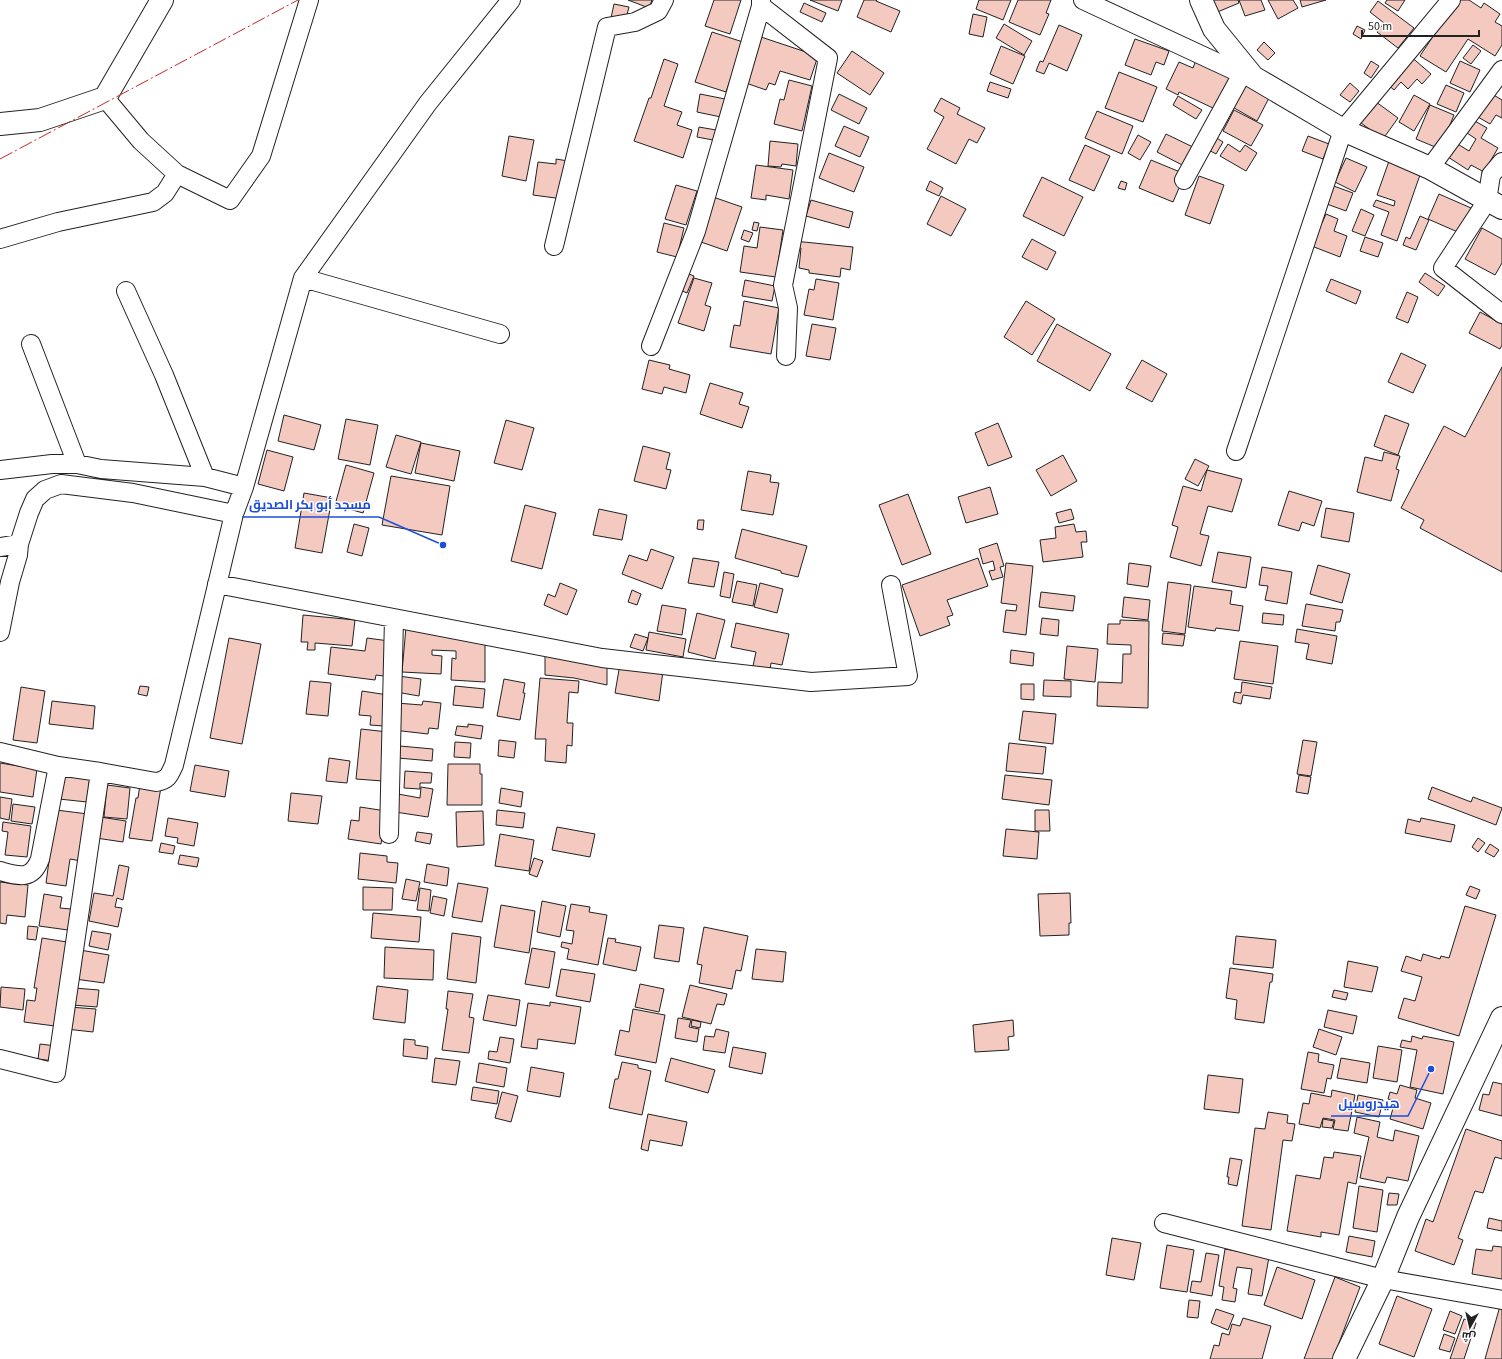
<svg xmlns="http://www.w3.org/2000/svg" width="1502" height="1359" font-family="'Source Sans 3',Cairo,sans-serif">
  <rect width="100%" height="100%" fill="#fff"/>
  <!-- building -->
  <path fill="#f3c9c0" stroke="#222" d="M628,0H652L649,8Z
    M714,0H741L730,34L705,26Z
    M810,0H842L838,11Z
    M864,0H877L876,1L900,11L891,32L857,17Z
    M979,0H1011L1003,20L976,9Z
    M1018,0H1051L1046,13L1049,14L1040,35L1009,22Z
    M1209,0H1238L1239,3L1215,13Z
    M1239,0H1261L1265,10L1245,16Z
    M1268,0H1293L1298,8L1278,19Z
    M1300,0H1326L1302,7Z
    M1387,0H1405L1398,11L1385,3Z
    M1457,0H1469L1481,8L1484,3L1500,14L1495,22L1502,26V45L1495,56L1468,39L1446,72L1420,56Z
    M1378,1L1414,28L1398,48L1377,32L1384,23L1370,12Z
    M804,3L826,13L822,22L800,12Z
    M614,4L629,7L625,22L611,18Z
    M973,14L987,17L983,37L969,34Z
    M1004,24L1032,41L1024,55L996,38Z
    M1059,25L1082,35L1067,71L1049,63L1044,74L1036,71L1040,61L1043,62Z
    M1357,26L1365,30L1361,39L1353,34Z
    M712,32L743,42L726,92L695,82Z
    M758,36L818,56L810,80L780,71L775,85L769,83L766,90L743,82Z
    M1135,39L1169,51L1164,65L1156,62L1151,75L1125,65Z
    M1264,42L1275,53L1268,60L1257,50Z
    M1473,45L1481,51L1471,64L1463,58Z
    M1001,46L1025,56L1013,84L990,74Z
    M852,51L884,73L870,95L837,73Z
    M1409,55L1431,74L1422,84L1417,79L1408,89L1401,82L1394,90L1385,82Z
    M664,59L678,64L664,106L682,112L677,125L692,130L683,158L634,141L649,98H651Z
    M1196,60L1231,76L1215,109L1179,92L1178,95L1166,89L1179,62L1193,68Z
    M1371,61L1379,66L1371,78L1364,73Z
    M1460,61L1480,70L1470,92L1450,83Z
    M1119,72L1157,87L1143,122L1105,108Z
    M789,80L812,86L802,131L774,124L780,99L784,100Z
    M990,82L1011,89L1008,98L987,91Z
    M1241,83L1269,98L1257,121L1229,105Z
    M1350,83L1359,91L1350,102L1340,95Z
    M1446,85L1464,93L1456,112L1437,104Z
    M700,94L725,99L721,117L697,112Z
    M839,94L867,108L859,124L831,110Z
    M1492,94L1502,100V118L1496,115L1490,124L1478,117Z
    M1414,95L1430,104L1414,131L1399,122Z
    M1178,96L1202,110L1196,119L1173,105Z
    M941,98L960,108L957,114L985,128L977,143L969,139L956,164L927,149L944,117L934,111Z
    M1372,99L1398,118L1383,139L1357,120Z
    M1430,105L1454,115L1440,149L1416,139Z
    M1234,110L1263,125L1251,146L1223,131Z
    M1097,111L1133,126L1122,154L1085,138Z
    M1468,117L1487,128L1481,138L1498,148L1484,172L1471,165L1468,170L1448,157L1456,143L1469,151L1476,139L1461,129Z
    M844,126L869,137L860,157L835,146Z
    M699,127L716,130L713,140L697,137Z
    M1166,134L1197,149L1188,168L1157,152Z
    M1138,135L1151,142L1140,160L1128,153Z
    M1212,135L1223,142L1216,154L1205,148Z
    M509,136L534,140L526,181L502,176Z
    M1308,136L1329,144L1323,159L1302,151Z
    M770,141L798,144L796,166L782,164L781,167L768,166Z
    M1228,144L1240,152L1245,145L1257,153L1246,171L1220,156Z
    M1085,145L1110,156L1094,191L1069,180Z
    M829,153L864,167L854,192L819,178Z
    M1346,158L1367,167L1355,192L1335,182Z
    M556,159L568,161L563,199L533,195L538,162L556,164Z
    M1151,160L1185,174L1173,202L1139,188Z
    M1389,161L1421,172L1397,241L1381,235L1389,212L1373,206L1376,200L1394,206L1395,201L1377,195Z
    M756,165L793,170L789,199L766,195V200L751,198Z
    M1199,176L1224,185L1210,224L1185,215Z
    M1042,177L1083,197L1064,236L1023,216Z
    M930,181L943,188L939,196L926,190Z
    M1121,181L1127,183L1125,190L1118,188Z
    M676,185L697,191L686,225L665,219Z
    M1331,185L1353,193L1346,211L1324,203Z
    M1439,194L1471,208L1460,233L1428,219Z
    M941,196L966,209L951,236L927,224Z
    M713,197L742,207L727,251L698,241Z
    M811,200L853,212L849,228L806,216Z
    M1361,209L1374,215L1365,236L1352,231Z
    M1326,214L1338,219L1334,231L1347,236L1340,257L1309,245L1318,222L1322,223Z
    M1420,216L1429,220L1416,250L1403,245L1406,237L1410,239Z
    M754,222L759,223L757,231L752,230Z
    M664,223L684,228L677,257L657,252Z
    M760,227L783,230L776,277L740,272L744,246L757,248Z
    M1482,228L1502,239V263L1495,275L1465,259Z
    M744,230L753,233L749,242L741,239Z
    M1365,237L1383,243L1378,257L1360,251Z
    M1032,239L1056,252L1047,270L1022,257Z
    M794,241L853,247L850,270L841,268L840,277L809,273V270L799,268L801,248L793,247Z
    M684,272L694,276L687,293L678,289Z
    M1425,273L1445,286L1438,296L1419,282Z
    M694,278L712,283L705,305L711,307L704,331L678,323Z
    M816,279L839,283L833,320L804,315L809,289L814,290Z
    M1331,279L1361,291L1356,304L1326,291Z
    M745,280L775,286L772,301L742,296Z
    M1407,292L1418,297L1408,323L1396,318Z
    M744,301L779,308L771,354L730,347L734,325L740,326Z
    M1026,301L1055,319L1032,355L1004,337Z
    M1480,312L1502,324V345L1500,349L1469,333Z
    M812,324L836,328L830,360L806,356Z
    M1057,324L1111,354L1090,391L1037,361Z
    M1401,353L1426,365L1413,393L1388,382Z
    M649,360L670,365L669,369L690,375L686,393L664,387L662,394L642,389Z
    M1142,360L1167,374L1152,402L1126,388Z
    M1502,367V572L1420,528L1424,520L1401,508L1444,426L1465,437Z
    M710,383L743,393L739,404L749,407L742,428L700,414Z
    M284,415L321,425L314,450L278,441Z
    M1385,415L1409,424L1398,455L1374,446Z
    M346,419L378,425L370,465L338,459Z
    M506,420L534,428L522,470L494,463Z
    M998,423L1012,457L988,466L975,433Z
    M396,435L421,442L411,474L386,467Z
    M421,443L460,451L454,481L415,473Z
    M643,446L670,453L666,469L671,470L666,489L634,481Z
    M267,450L293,457L284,491L258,484Z
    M1384,452L1400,456L1396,469L1399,470L1391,501L1357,492L1365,457L1382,461Z
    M1063,455L1077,481L1051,496L1036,470Z
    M1195,459L1209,466L1198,486L1185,479Z
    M346,465L374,473L363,513L335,505Z
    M1207,470L1242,479L1232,512L1208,506L1200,534L1209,536L1201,566L1170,557L1178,527L1172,525L1183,486L1201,491Z
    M748,471L771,475L770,482L779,483L773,515L741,510Z
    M391,476L450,486L442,535L382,525Z
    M990,487L998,514L966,523L958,497Z
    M1289,491L1322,501L1314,526L1302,522L1299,531L1278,525Z
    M304,493L332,498L322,553L295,548Z
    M908,494L931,554L902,565L879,505Z
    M525,505L556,513L542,569L511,561Z
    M1326,508L1354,513L1349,542L1321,537Z
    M599,509L627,515L622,540L593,535Z
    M1071,509L1074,519L1059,523L1056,513Z
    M698,520H704L703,530L697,529Z
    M354,524L369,528L362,556L347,552Z
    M1074,524L1076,532L1086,531L1087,542H1081L1083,557L1043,562L1040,540L1056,538L1055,527Z
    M742,529L807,546L798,577L781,573V571L735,558Z
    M997,543L1004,566L1000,567L1003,577L992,580L989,571L995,570L993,561L983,564L979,549Z
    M651,549L674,557L662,589L622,574L629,555L647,561Z
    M1218,552L1251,557L1246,588L1212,582Z
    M693,558L719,562L714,587L688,583Z
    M978,558L988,586L947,600L953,615L947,617L950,625L920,636L902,585Z
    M1006,563L1033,566L1026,635L1003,632L1006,610L1016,611L1017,605L1001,603Z
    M1129,563L1151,566L1148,587L1127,584Z
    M1318,565L1350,574L1342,603L1310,594Z
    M1262,567L1292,572L1287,604L1265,600L1268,586L1259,585Z
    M724,572L734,574L730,598L720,596Z
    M737,581L757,585L753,606L732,602Z
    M1168,582L1191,585L1185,634L1162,631Z
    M560,583L577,590L567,615L544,605L548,594L555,597Z
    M760,583L783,589L777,613L754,607Z
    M1194,586L1232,591L1230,604L1243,606L1239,631L1216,628L1215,631L1188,627Z
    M632,590L641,594L637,605L628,602Z
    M1041,592L1075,596L1073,611L1039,607Z
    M1124,597L1150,600L1148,620L1122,617Z
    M1306,604L1343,610L1340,622H1336L1335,631L1302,626Z
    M662,605L686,609L682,635L657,631Z
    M697,613L725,620L715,659L688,652Z
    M1263,613L1284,615L1283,625L1262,623Z
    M303,615L355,620L352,646L315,643V650H307L308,642H301Z
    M1042,618L1059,620L1058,636L1040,634Z
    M1120,620L1149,621L1148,708L1097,706L1098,682L1122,683L1123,654H1131V645L1107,644L1108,624H1120Z
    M736,623L789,634L782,665L771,663L770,670L753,666L756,652L731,647Z
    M406,627L485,640V682L451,680L452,658L456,659V651L432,650V655L442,656L441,674L402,672Z
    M1297,629L1337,636L1332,664L1306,659L1309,644L1295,642Z
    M649,632L686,639L683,657L646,650Z
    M1163,633L1185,635L1183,646L1162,644Z
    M635,634L648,638L643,651L630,647Z
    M229,638L261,644L242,744L210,738Z
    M367,638L389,641L384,676L376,675L375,680L328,674L331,647L365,651Z
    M1240,641L1278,646L1273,684L1234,679Z
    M1067,646L1098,649L1095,682L1064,679Z
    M1011,650L1034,653L1033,666L1010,663Z
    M545,653L607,664V685L574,678L545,675Z
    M620,664L663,671L659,701L615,693Z
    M398,676L421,679L419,696L396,692Z
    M540,678L579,681L578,693L569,692L567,723H573L572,746L567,745L566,763L545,761L546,739H535Z
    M504,679L525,683L523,693H525L520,720L497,716Z
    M1044,680L1071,681V697L1043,696Z
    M310,681L331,683L328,716L306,714Z
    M1242,682L1272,687L1270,699L1243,695L1241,704L1233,702L1235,692L1241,693Z
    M1021,684H1034V700L1021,699Z
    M140,686L149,687L147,696L138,694Z
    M455,686L485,689L483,708L453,705Z
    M21,687L45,691L37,743L13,740Z
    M362,691L388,695L384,726L370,725L371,716L359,715Z
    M52,701L95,706L93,729L49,724Z
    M423,701L441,703L438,729L429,728L428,734L393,730L396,703L422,705Z
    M1023,711L1056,714L1053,744L1019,740Z
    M468,724L483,726L481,739L455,735L457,726L468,727Z
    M361,729L388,732L383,781L356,779Z
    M499,740L516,742L514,758L498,756Z
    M1303,740L1317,742L1311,776L1297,774Z
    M455,742L471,743L470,758L454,757Z
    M1009,743L1046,747L1043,774L1006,771Z
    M400,746L433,749L432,761L398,758Z
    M329,758L350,761L347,783L326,781Z
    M0,763L37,769L33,797L0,792Z
    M448,764H480V774H482V805H447Z
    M195,765L229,771L225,797L190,791Z
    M62,771L90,775L87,802L59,799Z
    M405,771L432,773L431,783H420V789L404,788Z
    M1005,775L1052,780L1049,805L1002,799Z
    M1299,775L1311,777L1308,794L1296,792Z
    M140,784L161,787L152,841L129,838L136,798H138Z
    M107,785L130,788L127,819L104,817Z
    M421,787L433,789L428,817L395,812L398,794L420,798Z
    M1432,787L1471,802L1473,797L1502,808L1496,825L1428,799Z
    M501,788L523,792L521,807L499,803Z
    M291,793L322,796L318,824L288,821Z
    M0,797L12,799L9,820L0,818Z
    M13,804L35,807L32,824L11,821Z
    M360,807L386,811L381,844L348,839L351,820L359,821Z
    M56,810L88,814L81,861L70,859L66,886L46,883Z
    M497,810L525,813L523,828L496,825Z
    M1035,810H1049L1050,831H1035Z
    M483,811L484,845L457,847L456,812Z
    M100,817L126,821L123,842L96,838Z
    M168,818L198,823L194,846L177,843L178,838L165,836Z
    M1421,818L1455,825L1451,842L1405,833L1408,819L1420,822Z
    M3,822L31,826L27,857L5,855L8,832L2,831Z
    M557,827L595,834L590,857L552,850Z
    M1006,829L1039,832L1037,859L1003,856Z
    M417,832L432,834L430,844L415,841Z
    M500,834L534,840L529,871L495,866Z
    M1478,838L1485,843L1478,852L1472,847Z
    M161,843L175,846L173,854L159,852Z
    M1490,844L1499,850L1494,857L1485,852Z
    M360,853L387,856V862L398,863L396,883L358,879Z
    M180,855L199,858L197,867L178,864Z
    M534,858L543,861L537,877L529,874Z
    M427,864L449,868L447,886L424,882Z
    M119,865L129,867L123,900L117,898L115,907L122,908L118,927L89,921L94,893L113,896Z
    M406,879L420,882L416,901L402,899Z
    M0,882L28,885L25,917L7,915L6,924L0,923Z
    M458,883L488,888L482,922L452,917Z
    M1470,886L1480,890L1476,899L1466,895Z
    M363,887L393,888L392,910H363Z
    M420,888L431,890L429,911L417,910Z
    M1070,893L1071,923H1069V935L1040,936L1038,894Z
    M44,894L62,897L60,908L71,909L68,930L39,926Z
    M433,896L447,899L444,916L430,913Z
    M542,901L566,906L560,937L537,932Z
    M571,904L590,907L589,912L607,915L598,965L567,959L569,949L561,947L562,942L572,944L574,931L566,930Z
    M501,905L535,911L529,953L494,947Z
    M1465,906L1496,915L1459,1036L1398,1018L1404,998L1415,1001L1422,977L1401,971L1406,956L1421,961L1423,954L1440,959L1441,956L1449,958Z
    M373,913L421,917L419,942L371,938Z
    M659,925L684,928L679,962L654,958Z
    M28,926L38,927L36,940L27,939Z
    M704,927L748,936L741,971L736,970L732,989L699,983L702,965L697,964Z
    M92,931L111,934L108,950L89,946Z
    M452,933L481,937L476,983L447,979Z
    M1236,936L1276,940L1273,968L1233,964Z
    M42,938L67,942L55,1026L24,1022L27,1000L35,1001L37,988H34Z
    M608,938L616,939L615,942L641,947L636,971L603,964Z
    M385,947L434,950L433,980L384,978Z
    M532,948L555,952L549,988L525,984Z
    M756,949L786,952L783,982L752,979Z
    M80,950L109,955L104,983L75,979Z
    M1348,961L1378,967L1372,992L1344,987Z
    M1230,968L1273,974L1272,982H1270L1264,1023L1235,1019L1237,1000L1226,998Z
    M561,969L595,974L590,1002L556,996Z
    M640,984L664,989L659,1012L635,1007Z
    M690,985L727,994L724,1005L717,1004L711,1024L682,1017Z
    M377,986L408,990L405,1023L373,1019Z
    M1,987L25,989L23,1010L0,1007Z
    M74,988L99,990L97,1007L72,1005Z
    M1334,990L1348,993L1346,1000L1332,997Z
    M448,991L473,994L469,1017L474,1018L469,1053L442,1050L448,1009H446Z
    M488,995L520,1000L516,1026L483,1020Z
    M550,1002L581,1007L575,1044L538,1039L537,1049L521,1047L528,1003L550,1006Z
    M69,1007L96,1009L93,1032L66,1029Z
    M633,1009L665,1015L656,1063L615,1055L620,1030L629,1032Z
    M1328,1010L1357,1016L1353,1034L1324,1027Z
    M678,1018L691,1020L689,1027L699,1029L697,1042L675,1038Z
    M692,1020L701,1022L700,1028L691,1026Z
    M1013,1020L1014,1036L1008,1037L1009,1050L975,1052L973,1025Z
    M716,1029L729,1032L725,1053L703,1050L705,1036L714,1037Z
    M1319,1029L1342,1037L1336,1055L1313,1047Z
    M1412,1036L1422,1039L1423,1036L1454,1042L1443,1094L1410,1087L1417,1050L1400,1047L1402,1040L1411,1042Z
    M500,1037L514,1039L510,1063L488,1059L489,1051L497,1052Z
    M404,1039L415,1040V1045L428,1047L427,1059L403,1056Z
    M40,1044L56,1046L54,1061L38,1059Z
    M1378,1046L1402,1050L1397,1082L1373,1078Z
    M733,1047L766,1053L762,1074L729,1067Z
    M1308,1052L1319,1054L1318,1062L1334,1065L1331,1079L1327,1078L1324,1093L1301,1089Z
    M435,1058L460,1061L456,1085L432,1082Z
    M671,1058L715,1070L708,1093L665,1081Z
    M1341,1058L1370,1063L1367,1083L1337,1078Z
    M622,1062L638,1065V1068L651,1071L642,1115L609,1108L615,1079H618Z
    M479,1063L507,1068L504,1087L476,1082Z
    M531,1067L564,1073L560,1097L527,1091Z
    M1208,1075L1243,1079L1239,1113L1204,1109Z
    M1493,1082L1502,1084V1116L1479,1110L1483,1094L1489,1095Z
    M1400,1085L1417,1090L1415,1098L1431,1103L1423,1129L1390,1119L1395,1101L1388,1099L1390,1092L1397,1094Z
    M473,1087L499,1091L497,1104L471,1100Z
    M1332,1090L1355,1095L1348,1131L1333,1129L1335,1120L1323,1118L1320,1128L1299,1124L1303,1103L1309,1104L1311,1093L1331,1097Z
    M502,1092L518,1096L511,1122L495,1118Z
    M1358,1095L1383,1100L1379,1117L1355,1112Z
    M1268,1112L1288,1115L1287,1123L1295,1124L1292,1141L1283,1140L1271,1230L1242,1226L1255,1128L1265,1129Z
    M648,1114L687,1122L682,1146L650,1140L648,1151L641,1149Z
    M1357,1117L1380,1122L1377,1137L1393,1141L1395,1130L1419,1136L1408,1181L1387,1177L1385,1183L1360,1178L1369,1137L1354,1133Z
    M1323,1119L1334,1121L1332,1128L1322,1127Z
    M1466,1129L1502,1141V1159L1495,1157L1483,1193L1475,1191L1458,1238L1463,1240L1454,1265L1415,1251L1426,1219L1433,1222Z
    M1334,1152L1361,1156L1356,1184L1348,1182L1339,1235L1321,1232V1237L1287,1231L1296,1175L1320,1179L1324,1157L1333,1158Z
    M1230,1158L1242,1160L1237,1186L1228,1184L1229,1177H1227Z
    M1359,1186L1383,1190L1377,1232L1353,1228Z
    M1389,1193L1399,1194L1397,1205H1387Z
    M1489,1218L1502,1221V1231L1487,1228Z
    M1349,1236L1375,1241L1372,1257L1346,1252Z
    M1112,1238L1141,1243L1134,1280L1106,1275Z
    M1167,1245L1194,1250L1187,1292L1160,1288Z
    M1493,1246L1502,1247V1279L1472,1274L1476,1249L1492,1251Z
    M1225,1249L1269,1257L1262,1296L1248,1294L1252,1269L1237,1267L1233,1288L1237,1289L1235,1302L1222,1300L1224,1287L1219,1286Z
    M1206,1253L1219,1255L1212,1296L1190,1292L1192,1281L1201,1282Z
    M1277,1267L1315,1280L1302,1319L1264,1305Z
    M1335,1277L1360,1287L1333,1359H1304Z
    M1397,1296L1432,1309L1414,1357L1379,1344Z
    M1189,1300L1200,1301L1198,1318L1187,1317Z
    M1500,1306H1502V1359H1485Z
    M1216,1309L1234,1315L1228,1330L1211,1323Z
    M1450,1311L1462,1316L1455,1334L1443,1330Z
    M1243,1318L1271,1326L1262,1359H1210L1214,1345L1219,1346L1222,1333L1229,1335L1232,1324L1240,1326Z
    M1464,1319L1476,1323L1464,1359H1450Z
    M1444,1334L1455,1338L1450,1352L1439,1349Z"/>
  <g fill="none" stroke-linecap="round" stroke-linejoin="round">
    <!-- minor casing -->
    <g stroke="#222" stroke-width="20">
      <path id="minor" d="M761,0V6L828,58L783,285L788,308L786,356
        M1083,0L1242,74L1253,77
        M105,98L141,141L177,174L230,200L261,156L309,0
        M1502,162L1491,175L1487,201L1443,268L1502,314
        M1430,168L1502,70
        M1184,180L1242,74
        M0,239L58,222L153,202L165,193L177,174
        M554,246L607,27L635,22L658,11L664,0
        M303,278L500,334
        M126,291L164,375L205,477
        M31,344L77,464
        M651,346L696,231L761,6
        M1236,451L1343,130L1451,0
        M0,470L52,464H77L101,469L205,477L244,487
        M0,547L19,544
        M217,584L602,658L811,682L908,676L891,585
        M0,632L10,582L18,555L19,544L29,513L35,499L45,490L61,484L133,493L234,514
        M0,752L58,766L100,772L156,782C168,780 169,776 174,765L234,514L244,487L303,278L428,103L511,0
        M389,834L394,618
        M0,871C18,876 32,881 40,859L58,766
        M0,1059L56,1073L100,772
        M1164,1223L1383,1279L1502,1300"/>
    </g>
    <!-- major casing -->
    <g stroke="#222" stroke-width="24">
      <path id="major" d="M1201,0L1214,29L1253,77L1343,130L1430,168L1502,208
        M0,124L40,120L105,98L162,0
        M1344,1359L1383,1279L1408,1217L1502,1018"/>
    </g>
    <!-- minor -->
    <use href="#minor" stroke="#fff" stroke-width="18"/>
    <!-- major -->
    <use href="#major" stroke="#fff" stroke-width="22"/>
    <!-- power -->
    <path stroke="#c62828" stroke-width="1" stroke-dasharray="14 3 2 3" stroke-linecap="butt" d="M0,159L298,0"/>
  </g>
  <!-- callouts -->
  <path fill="none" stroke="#1d4ed8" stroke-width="1.5" d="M443 545L379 517H242M1431 1069L1408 1116H1331"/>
  <g fill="#1d4ed8" stroke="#fff" stroke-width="1.5">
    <circle cx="443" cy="545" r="4"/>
    <circle cx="1431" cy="1069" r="4"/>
  </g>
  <g font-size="13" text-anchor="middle" font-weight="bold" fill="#1d4ed8" stroke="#fff" stroke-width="3" stroke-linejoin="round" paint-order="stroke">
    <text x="310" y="509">مسجد أبو بكر الصديق</text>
    <text x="1369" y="1108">هيدروسيل</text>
  </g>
  <!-- north arrow -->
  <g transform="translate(1470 1327) rotate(188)" stroke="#ffffff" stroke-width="3" paint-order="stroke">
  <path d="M0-3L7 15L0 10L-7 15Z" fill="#222222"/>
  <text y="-6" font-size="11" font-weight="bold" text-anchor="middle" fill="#222222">ش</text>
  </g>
  <!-- scale -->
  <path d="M1362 30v6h117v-6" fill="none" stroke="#222222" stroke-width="2"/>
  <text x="1368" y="30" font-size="12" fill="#222222" stroke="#ffffff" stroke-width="3" paint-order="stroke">50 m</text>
</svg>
